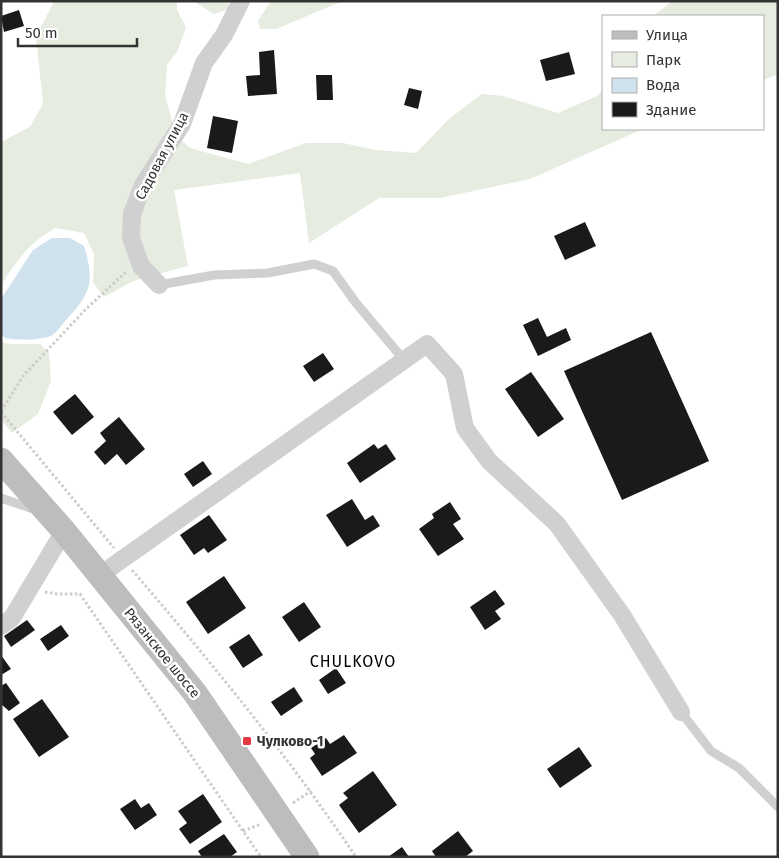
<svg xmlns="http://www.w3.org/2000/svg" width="779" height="858" font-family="'Fira Sans',sans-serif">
  <rect width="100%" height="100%" fill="#fff"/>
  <!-- green -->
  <path fill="#e6ecdf" d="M57,1H182L177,3V10L186,27L178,50L167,65L165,95L176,135L190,148L248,164L306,143H343L375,150L416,153L450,118L482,94L503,96L558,113L597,96L603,90V129H643L530,179L440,198H379L309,243L300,173L174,190L188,266L133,281L104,297L93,282L94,254L84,233L55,228C27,245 19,258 1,285V142L30,127L43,104L36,36L54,2Z
    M193,1H228L229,9L214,14Z
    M271,1H343L276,29H260L258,21Z
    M672,1H778V74L763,80V16H653Z
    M1,342L10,344H40L49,353L51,381L38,414L12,433L1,420Z"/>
  <!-- water -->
  <path fill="#cfe2ee" d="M52,238H70L84,246C95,282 91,293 67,319C62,324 57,333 51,336C35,341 21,340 5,338L1,333V299L33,250Z"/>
  <!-- building -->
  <path fill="#1a1a1a" d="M19,10L24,26L4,32L1,16Z
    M274,50L277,94L248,96L246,76L260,75L259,52Z
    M569,52L575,74L546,81L540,60Z
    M316,75H332L333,100H317Z
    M409,88L422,91L418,109L404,105Z
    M213,116L238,121L232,153L207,148Z
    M585,222L596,246L565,260L554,236Z
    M538,318L547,337L566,328L571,340L538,356L523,325Z
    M651,332L709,461L622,500L564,371Z
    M323,353L334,369L314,382L303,366Z
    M531,372L564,419L538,437L505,389Z
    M75,394L94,417L72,435L53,412Z
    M119,417L145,449L126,465L117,454L105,465L94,452L106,441L100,433Z
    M374,444L378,449L386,444L396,459L360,483L347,463Z
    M203,461L212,474L193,487L184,474Z
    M352,499L365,520L373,515L380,526L347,547L326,515Z
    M450,502L461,519L453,524L464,539L438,556L419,529L434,518L432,514Z
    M209,515L227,540L208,553L204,548L194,555L180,535Z
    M224,576L246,608L208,634L186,602Z
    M495,590L505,604L495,611L501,619L485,630L470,607Z
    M304,602L321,627L299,642L282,617Z
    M27,620L35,630L11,647L4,636Z
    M61,625L69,636L48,651L40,639Z
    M249,634L263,655L243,668L229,647Z
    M1,655L11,669L1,675Z
    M336,668L346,683L328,694L319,680Z
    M6,683L20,703L9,711L1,704V686Z
    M294,687L303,701L281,716L271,702Z
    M42,699L69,737L39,757L13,719Z
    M344,735L357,753L322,776L310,758L315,754L311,748L326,738L330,744Z
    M579,747L592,766L560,788L547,769Z
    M373,771L397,805L359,833L339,805L348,798L343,793Z
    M203,794L222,822L190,844L179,829L187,823L178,811Z
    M135,799L141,808L149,803L157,815L135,830L120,809Z
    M458,831L473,851L465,857H436L432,851Z
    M224,834L237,852L230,857H202L198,851Z
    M402,847L409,857H388Z"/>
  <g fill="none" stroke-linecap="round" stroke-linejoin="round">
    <!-- path -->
    <path stroke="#cdcdcd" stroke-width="3" stroke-dasharray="2.5 2.5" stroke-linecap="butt" d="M1,411L24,375L85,310L127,271
      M1,412L114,548
      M132,570C211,662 288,756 356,857
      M45,592L57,594H80L261,857
      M293,803L311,791
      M243,831L261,824"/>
    <!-- service -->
    <path stroke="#d0d0d0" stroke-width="9" d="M159,285L214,275L268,273L314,264L333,271L356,303L404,360
      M1,498L36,510
      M681,712L711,751L739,768L778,807"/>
    <!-- minor -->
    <path stroke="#d0d0d0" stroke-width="18" d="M159,285L141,266L131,238L132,214L143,185L182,124L204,63L224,35L241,1
      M100,575L427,344L454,374L465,428L489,461L557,524L622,615L681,712
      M1,626L12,618L64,531"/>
    <!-- secondary -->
    <path stroke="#bdbdbd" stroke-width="25" d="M1,460L64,531L195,693L307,857"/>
  </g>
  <!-- markers -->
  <rect fill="#e63946" stroke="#fff" stroke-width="2" x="242" y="736" width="10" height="10" rx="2.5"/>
  <g text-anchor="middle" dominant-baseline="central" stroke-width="5" stroke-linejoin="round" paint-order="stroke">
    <!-- street labels -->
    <g font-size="14" fill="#333" stroke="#fff">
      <text transform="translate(162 156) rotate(-62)">Садовая улица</text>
      <text transform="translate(162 653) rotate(51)">Рязанское шоссе</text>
    </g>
    <!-- poi labels -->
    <g font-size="14" font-weight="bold" fill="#333" stroke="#fff" text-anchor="start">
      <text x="257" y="741">Чулково-1</text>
    </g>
    <!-- quarter labels -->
    <g font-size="16" letter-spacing="1" fill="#000" stroke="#fff">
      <text x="353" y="661">CHULKOVO</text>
    </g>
  </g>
  <!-- border -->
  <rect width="779" height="858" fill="none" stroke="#333333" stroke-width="5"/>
  <!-- legend -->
  <rect x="602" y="15" width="162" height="115" fill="#ffffff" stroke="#adadad"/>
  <rect x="612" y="31" width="25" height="8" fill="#bdbdbd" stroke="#adadad"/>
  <text x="646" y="40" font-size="15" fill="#333333">Улица</text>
  <rect x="612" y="52" width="25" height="15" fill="#e6ecdf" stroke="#adadad"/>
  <text x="646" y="65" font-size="15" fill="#333333">Парк</text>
  <rect x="612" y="78" width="25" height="15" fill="#cfe2ee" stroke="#adadad"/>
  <text x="646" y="90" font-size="15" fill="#333333">Вода</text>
  <rect x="612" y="102" width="25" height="15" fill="#1a1a1a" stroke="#adadad"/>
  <text x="646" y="115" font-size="15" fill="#333333">Здание</text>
  <!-- scale -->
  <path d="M18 38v8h119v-8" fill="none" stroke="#333333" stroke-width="2.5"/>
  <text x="25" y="38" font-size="15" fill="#333333" stroke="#ffffff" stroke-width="4" paint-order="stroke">50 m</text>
</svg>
